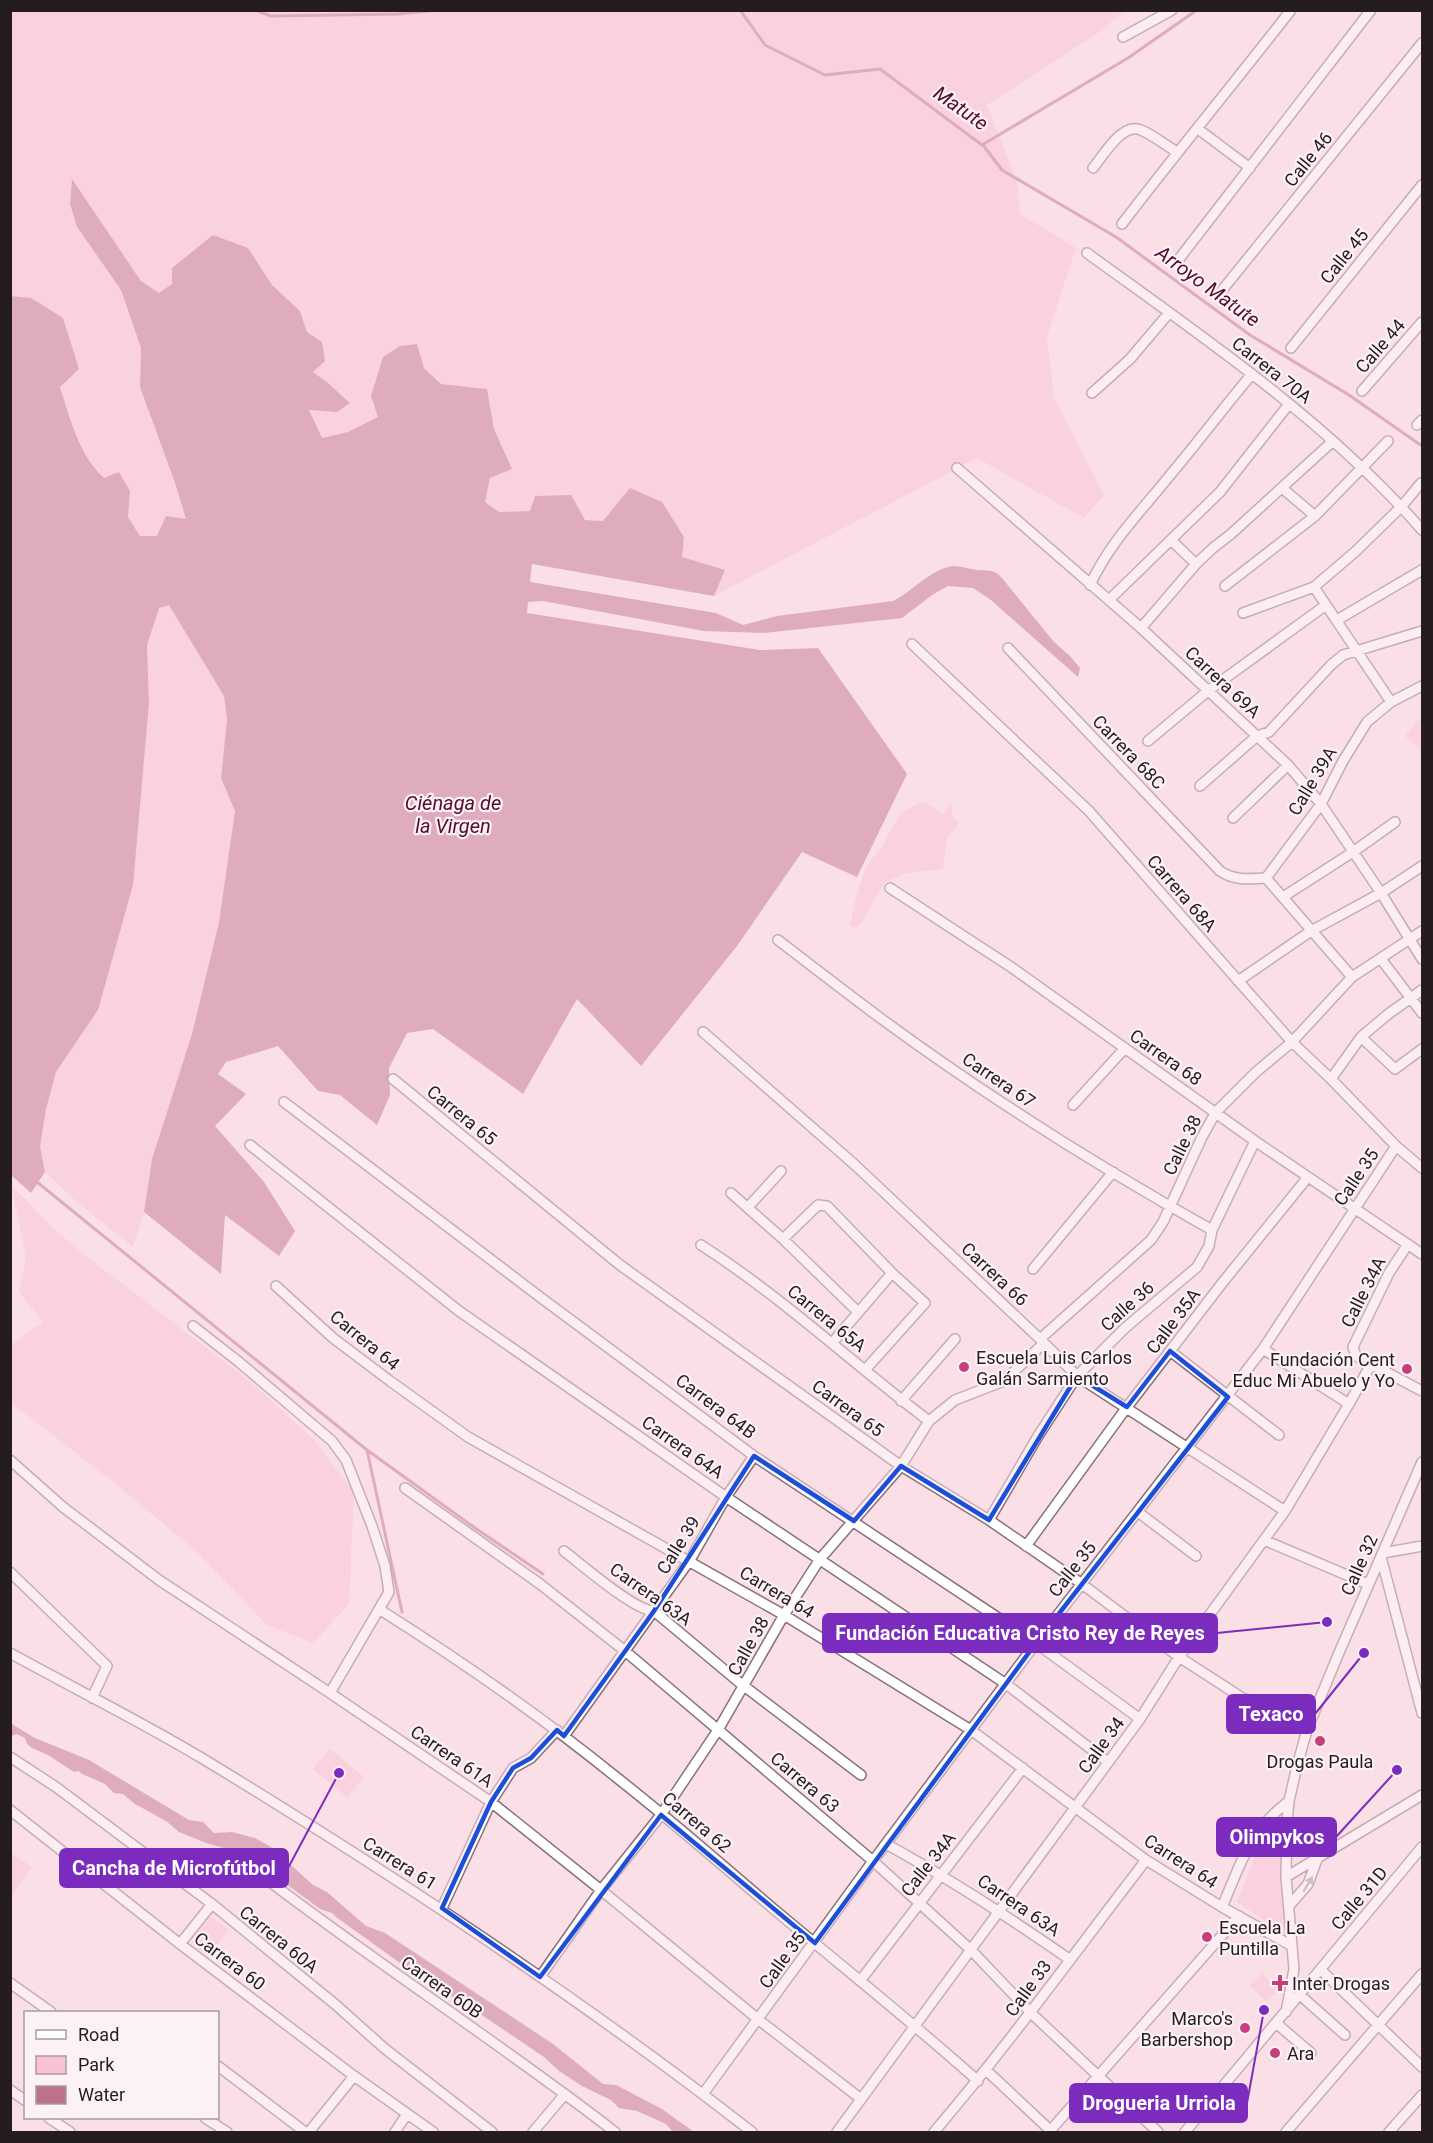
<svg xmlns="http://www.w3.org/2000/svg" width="1433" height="2143" font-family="Roboto,sans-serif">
  <rect width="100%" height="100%" fill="#fadfe7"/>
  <!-- green -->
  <path fill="#fac1d4" d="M10,11H1125L1095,35L987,105L1017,180L1020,214L1076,248L1047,336L1054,398L1104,495L1084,518L977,458L714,596L724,570L681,557L630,489L603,521L530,511L499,512L485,502L490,478L512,469L494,429L487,389L441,384L424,368L378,417L348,432L322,438L308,410L337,412L350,402L328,383L312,372L322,342L307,332L300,311L272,285L248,248L173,284L159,293L141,281L72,180L70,204L77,227L121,290L141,348L140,387L175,483L186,520L157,536H140L128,517L130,491L120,473L104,478L92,467L76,435L31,298L11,296Z
    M169,604L224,696L227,719L221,778L235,811L219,922L192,1034L152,1159L144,1212L133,1247L77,1202L45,1172L40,1147L46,1109L56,1072L98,1010L149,703L147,645L159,608Z
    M1422,716V751L1405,736Z
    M925,802L943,814L951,804L953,819L959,823L947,838L943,869L906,873L885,882L859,926L854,927L850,925C854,906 858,884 867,866C871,858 880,852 884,843C897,820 898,809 925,802Z
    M11,1185L53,1228L83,1254L245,1377L313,1439L354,1492L349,1604L313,1643L267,1625L198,1553L115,1483L11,1403V1345L43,1322L19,1292L26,1257Z
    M330,1749L364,1777L347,1797L313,1769Z
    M1281,1819L1286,1935L1237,1902L1263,1835Z
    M11,1853L32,1867L11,1897Z
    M211,1916L229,1930L208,1956L191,1943Z
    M1263,1972L1276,1993L1266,2001L1250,1985Z"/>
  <!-- water -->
  <path fill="#be708d" d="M72,179L141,281L159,293L172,284V268L213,235L248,248L272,285L300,311L307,332L322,342L325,361L313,372L328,383L350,403L337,412L309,410L322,438L348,432L378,417L371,396L383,357L400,346L417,344L424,368L441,384L487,389L494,429L512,469L490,478L485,502L499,512L530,511L535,496L571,495L585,520L603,521L630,488L662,502L684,537L682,557L725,570L714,596L532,564L530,582L716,613L743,625L777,616L893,601C912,592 933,567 954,566C961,566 970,569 977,570C989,571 994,569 1002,578L1054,642L1070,656L1080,668L1078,677L991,600L973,588L948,586L932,595L902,618L764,633L704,631L543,601L528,602L527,613L760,650L818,648L907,774L857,877L802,852L737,946L641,1066L577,999L523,1094L433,1029L407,1033L389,1068L390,1095L377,1125L340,1095L318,1091L278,1046L226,1062L218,1074L246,1094L215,1126L264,1182L295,1231L279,1256L225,1215L221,1274L144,1212L152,1159L192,1034L219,922L235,811L221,778L227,719L224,696L169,605L159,608L147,645L149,703L133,885L98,1010L56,1072L46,1109L40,1147L45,1172L31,1193L11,1175V296L31,298L63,318L79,369L60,387C70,418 79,455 104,478L119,472L130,491L128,517L140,536H157L166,516L186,519L175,483L140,387L141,348L121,290L77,227L70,204Z
    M10,1723L35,1738L89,1760L189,1820L203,1822L214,1833L232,1832L255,1838L271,1847L313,1885L327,1892L366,1926L385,1933L553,2044L603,2084L616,2085L662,2109L694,2132H673L666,2124L637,2111L619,2108L611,2100L582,2086L559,2071L544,2057L461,2001C444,1992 427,1988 414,1973L336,1917L332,1913L320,1909L262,1866L224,1848L206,1843L179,1832L166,1821L135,1804L123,1794L114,1793L105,1784L82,1774L79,1771L74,1772L48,1755L32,1748L27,1744L25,1738L17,1734L11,1736Z"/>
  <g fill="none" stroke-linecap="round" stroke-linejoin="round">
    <!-- stream -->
    <path stroke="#be708d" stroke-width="3" d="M255,10L271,16L398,14L438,10
      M740,10L765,45L825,75L880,69L982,145L1128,58L1197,10
      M983,145L1002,170L1116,237L1250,335L1349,395L1422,446
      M37,1182L367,1450L475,1528L543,1574
      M367,1450L402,1612"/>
    <!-- minor casing -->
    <g stroke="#887178" stroke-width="12">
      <path id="minor" d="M1123,37L1172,10
        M1198,129L1250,168
        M1093,168C1103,156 1122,122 1141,130C1153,135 1165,145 1177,152
        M1122,224C1177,152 1235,82 1291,10
        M1087,253C1204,338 1327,421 1422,530
        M1179,259L1371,10
        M1219,294L1422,43
        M1291,348L1422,185
        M1362,391L1422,322
        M1092,393L1130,359L1169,313
        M1417,425L1422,420
        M957,468L1141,628L1288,765L1321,804L1381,893L1422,959
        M1282,488L1315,516
        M1171,540L1196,564
        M1090,585C1112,539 1140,513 1171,474C1199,441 1224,407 1252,374
        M1225,586L1315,516L1388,441
        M1314,587L1391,702
        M1109,600L1220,492L1289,404
        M1243,613L1314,587L1356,551L1402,506L1421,483
        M1337,620L1422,570
        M1141,628L1196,564L1213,548L1231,534L1333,441
        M912,644L1089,811L1292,1042L1331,1079L1396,1146L1422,1168
        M1008,648L1220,871C1235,881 1249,879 1266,878L1321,804L1343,761L1367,722L1391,702L1422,686
        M1148,741L1209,690L1326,605
        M1200,786L1257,736L1269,732L1331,665L1343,655L1422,631
        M1233,818L1288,765
        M1266,878L1352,977
        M890,888L1011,967L1255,1141L1422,1254
        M1283,897L1353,852L1395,822
        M778,940C813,967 848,994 883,1020C988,1097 1099,1167 1212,1230
        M1381,959L1422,1013
        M1238,981L1311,931L1381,893L1422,866
        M703,1032L855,1165L1040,1339L1077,1376L1285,1511
        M1361,1037L1395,1069L1422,1049
        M393,1079L620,1265L901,1466L989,1520L1082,1584L1179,1657L1241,1697L1307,1730
        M1331,1079L1361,1037L1387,1015L1422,990
        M284,1102L540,1297L754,1456L1036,1643L1140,1719
        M1073,1105L1125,1048
        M250,1145L459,1311L726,1497L1006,1684L1108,1762
        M731,1193L783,1239L858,1312
        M748,1207L781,1171
        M783,1239L818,1205L827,1206L892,1273L925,1303L865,1370
        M1408,1244L1389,1273L1353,1347L1356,1356L1422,1391
        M701,1245C782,1297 852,1363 929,1421
        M1033,1269L1113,1172
        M276,1286L333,1338L390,1381L468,1437L784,1615L971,1730L1146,1860L1222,1907L1292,1946
        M193,1326L239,1362L332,1441L346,1460L372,1526L385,1566L389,1592L330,1693
        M1040,1339L1151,1240L1163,1222L1202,1137L1216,1112L1256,1072L1292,1042L1352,977L1422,931
        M833,1342L892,1273
        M1263,1349L1349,1404
        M1170,1351L1279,1435
        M901,1401L955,1339
        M10,1460L63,1507L159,1580L330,1693L491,1802L601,1890L759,2020L861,2099
        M405,1488L540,1584L625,1651L873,1861L971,1950L1031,2013L1158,2132
        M1138,1512L1196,1556
        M989,1520L1038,1436L1077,1376L1125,1328L1197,1267L1209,1246L1212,1230L1255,1141
        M1264,1540L1368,1584
        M1026,1546L1127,1407L1223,1282L1308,1177
        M564,1551C582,1565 635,1611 654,1611L740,1683L861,1775
        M1383,1553L1422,1546
        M1381,1557L1422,1713
        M10,1572L107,1666L92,1698
        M379,1609C461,1661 541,1716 616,1777C671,1820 723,1866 776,1911C844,1968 912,2022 978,2081
        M10,1653C75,1689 142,1722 205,1760C394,1875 579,1997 752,2132
        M564,1736L690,1560L726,1497L754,1456
        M10,1757L56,1787L212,1904L336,2005L384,2048L492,2132
        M10,1810L180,1944L354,2076L433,2132
        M886,1844C950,1879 1010,1918 1069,1959
        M249,1869L261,1875C377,1964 500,2043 615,2132
        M1286,1877L1422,1795
        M1289,1906L1308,1884L1318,1857
        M1222,1907C1241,1863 1249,1831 1289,1801
        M442,1908L491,1802L513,1768L531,1758L557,1730
        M180,1944L212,1904
        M1321,1970L1422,2067
        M540,1977L601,1890L661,1815L718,1730L784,1615L820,1559L901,1466L929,1421L955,1400L1004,1381L1044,1343
        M860,1981L1023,1768
        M10,1983L51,2012
        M1300,1995L1345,2035
        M1286,2012L1294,1969L1286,1877L1287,1821L1289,1801L1297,1766L1307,1730L1338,1655L1422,1462
        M1276,2023L1311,2053
        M218,2066L305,2132
        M986,2070L1051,2131
        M10,2090L26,2101
        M703,2094L873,1861L1036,1643L1263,1349L1396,1146
        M49,2118L70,2132
        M205,2118L227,2132
        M309,2132L354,2076
        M395,2132L407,2114
        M533,2132L565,2094
        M837,2132L1140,1719L1179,1657L1285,1511L1349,1404L1371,1364
        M934,2132C1009,2044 1076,1951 1146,1860
        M1049,2132L1239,1916
        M1185,2132L1422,1847
        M1286,2132L1422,1974
        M1389,2132L1422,2095"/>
    </g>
    <!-- minor -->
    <use href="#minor" stroke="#fff" stroke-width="9"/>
  </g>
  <!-- one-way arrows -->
  <defs><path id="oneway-solid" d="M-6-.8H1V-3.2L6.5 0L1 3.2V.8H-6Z" transform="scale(1.5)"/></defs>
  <use fill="#9d999a" href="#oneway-solid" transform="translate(1308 1884) rotate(-59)"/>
  <!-- marked area -->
  <path d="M0 0H1433V2143H0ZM1170,1351L1228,1397L1036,1643L815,1943L661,1815L540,1977L442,1908L491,1802L513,1768L531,1758L557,1730L564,1736L654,1611L754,1456L854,1521L901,1466L989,1520L1077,1376L1127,1407Z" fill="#fadfe7" fill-opacity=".55" fill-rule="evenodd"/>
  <path fill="none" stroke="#1d4ed8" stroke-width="4.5" stroke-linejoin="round" d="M1170,1351L1228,1397L1036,1643L815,1943L661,1815L540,1977L442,1908L491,1802L513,1768L531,1758L557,1730L564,1736L654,1611L754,1456L854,1521L901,1466L989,1520L1077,1376L1127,1407Z"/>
  <!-- markers -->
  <g fill="#c63e7b" stroke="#fcf1f5" stroke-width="2">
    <circle cx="964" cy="1367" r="6"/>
    <circle cx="1407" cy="1369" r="6"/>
    <circle cx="1320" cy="1741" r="6"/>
    <circle cx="1207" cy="1937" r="6"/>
    <path d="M1277 1974h6v6h6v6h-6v6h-6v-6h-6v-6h6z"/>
    <circle cx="1245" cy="2028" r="6"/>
    <circle cx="1275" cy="2053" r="6"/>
  </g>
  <g text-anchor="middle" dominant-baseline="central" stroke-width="4.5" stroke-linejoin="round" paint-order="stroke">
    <!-- street labels -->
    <g font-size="18" fill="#251c1f" stroke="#fcf1f5">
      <text transform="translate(1308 159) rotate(-51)">Calle 46</text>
      <text transform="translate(1344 256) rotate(-51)">Calle 45</text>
      <text transform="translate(1380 346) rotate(-49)">Calle 44</text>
      <text transform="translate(1272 370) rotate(38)">Carrera 70A</text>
      <text transform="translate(1223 682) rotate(43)">Carrera 69A</text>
      <text transform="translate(1129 752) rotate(46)">Carrera 68C</text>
      <text transform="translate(1312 781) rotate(-59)">Calle 39A</text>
      <text transform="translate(1182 893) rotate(49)">Carrera 68A</text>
      <text transform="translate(1166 1057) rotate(35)">Carrera 68</text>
      <text transform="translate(999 1080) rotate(34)">Carrera 67</text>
      <text transform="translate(462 1115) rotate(39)">Carrera 65</text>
      <text transform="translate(1182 1145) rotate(-64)">Calle 38</text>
      <text transform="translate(1356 1177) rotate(-56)">Calle 35</text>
      <text transform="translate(995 1274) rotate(43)">Carrera 66</text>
      <text transform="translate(1363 1292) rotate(-63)">Calle 34A</text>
      <text transform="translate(1127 1306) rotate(-42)">Calle 36</text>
      <text transform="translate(827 1318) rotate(39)">Carrera 65A</text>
      <text transform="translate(1173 1321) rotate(-53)">Calle 35A</text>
      <text transform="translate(365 1340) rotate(39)">Carrera 64</text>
      <text transform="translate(716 1406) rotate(37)">Carrera 64B</text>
      <text transform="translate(848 1408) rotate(36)">Carrera 65</text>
      <text transform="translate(683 1447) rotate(35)">Carrera 64A</text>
      <text transform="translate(678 1545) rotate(-58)">Calle 39</text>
      <text transform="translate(1359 1565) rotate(-66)">Calle 32</text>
      <text transform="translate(1072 1569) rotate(-52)">Calle 35</text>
      <text transform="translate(777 1592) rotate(31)">Carrera 64</text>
      <text transform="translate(651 1594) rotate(35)">Carrera 63A</text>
      <text transform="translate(748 1646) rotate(-61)">Calle 38</text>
      <text transform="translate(1101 1745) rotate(-54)">Calle 34</text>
      <text transform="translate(452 1756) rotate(34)">Carrera 61A</text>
      <text transform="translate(805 1782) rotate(40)">Carrera 63</text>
      <text transform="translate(697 1822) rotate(40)">Carrera 62</text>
      <text transform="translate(1181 1861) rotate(33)">Carrera 64</text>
      <text transform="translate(400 1863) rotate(32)">Carrera 61</text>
      <text transform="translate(928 1864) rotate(-52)">Calle 34A</text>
      <text transform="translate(1359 1898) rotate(-50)">Calle 31D</text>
      <text transform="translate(1019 1905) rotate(34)">Carrera 63A</text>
      <text transform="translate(279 1939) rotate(39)">Carrera 60A</text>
      <text transform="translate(782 1960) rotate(-54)">Calle 35</text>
      <text transform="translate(230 1961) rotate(37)">Carrera 60</text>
      <text transform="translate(442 1987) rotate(35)">Carrera 60B</text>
      <text transform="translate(1028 1988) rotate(-54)">Calle 33</text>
    </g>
    <!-- poi labels -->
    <g font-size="18" fill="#251c1f" stroke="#fcf1f5" text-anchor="start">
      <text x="976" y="1357">Escuela Luis Carlos<tspan x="976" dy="21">Galán Sarmiento</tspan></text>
      <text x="1395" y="1359" text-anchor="end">Fundación Cent<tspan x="1395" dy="21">Educ Mi Abuelo y Yo</tspan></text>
      <text x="1320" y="1761" text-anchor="middle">Drogas Paula</text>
      <text x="1219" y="1927">Escuela La<tspan x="1219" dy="21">Puntilla</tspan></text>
      <text x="1292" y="1983">Inter Drogas</text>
      <text x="1233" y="2018" text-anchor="end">Marco's<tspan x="1233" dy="21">Barbershop</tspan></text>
      <text x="1287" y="2053">Ara</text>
    </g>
    <!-- water labels -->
    <g font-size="20" font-style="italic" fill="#540c2f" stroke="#fcf1f5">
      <text transform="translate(961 108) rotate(35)">Matute</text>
      <text transform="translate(1208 286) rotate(36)">Arroyo Matute</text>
      <text x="453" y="803">Ciénaga de<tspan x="453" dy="23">la Virgen</tspan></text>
    </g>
  </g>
  <!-- callouts -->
  <path fill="none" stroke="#7b2cbf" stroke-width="2" d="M1327 1622L1217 1633M1364 1653L1315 1714M1397 1770L1336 1837M339 1773L288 1868M1264 2010L1247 2103"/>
  <g fill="#7b2cbf" stroke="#fcf1f5" stroke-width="2">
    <circle cx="1327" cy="1622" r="6"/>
    <circle cx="1364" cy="1653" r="6"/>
    <circle cx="1397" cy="1770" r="6"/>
    <circle cx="339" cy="1773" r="6"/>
    <circle cx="1264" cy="2010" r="6"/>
  </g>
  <g fill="#7b2cbf" stroke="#7b2cbf" stroke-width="2">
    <rect x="823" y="1614" width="394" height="38" rx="6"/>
    <rect x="1227" y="1695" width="88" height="38" rx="6"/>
    <rect x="1217" y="1818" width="119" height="38" rx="6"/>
    <rect x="60" y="1849" width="228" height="38" rx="6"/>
    <rect x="1070" y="2084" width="177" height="38" rx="6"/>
  </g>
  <g font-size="20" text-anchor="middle" font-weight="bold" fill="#fff">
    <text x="1020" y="1640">Fundación Educativa Cristo Rey de Reyes</text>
    <text x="1271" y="1721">Texaco</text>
    <text x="1277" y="1844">Olimpykos</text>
    <text x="174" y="1875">Cancha de Microfútbol</text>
    <text x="1159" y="2110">Drogueria Urriola</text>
  </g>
  <!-- border -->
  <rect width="1433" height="2143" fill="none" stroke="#251c1f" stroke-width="24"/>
  <!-- legend -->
  <rect x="24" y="2011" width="195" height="108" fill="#fcf1f5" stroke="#a69c9f" stroke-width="1.5"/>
  <rect x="36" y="2030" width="30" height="9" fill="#ffffff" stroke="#a69c9f" stroke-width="1.5"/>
  <text x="78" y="2041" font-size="18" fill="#251c1f">Road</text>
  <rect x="36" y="2056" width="30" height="18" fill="#fac1d4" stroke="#a69c9f" stroke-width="1.5"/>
  <text x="78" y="2071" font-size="18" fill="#251c1f">Park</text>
  <rect x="36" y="2086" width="30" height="18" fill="#be708d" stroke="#a69c9f" stroke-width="1.5"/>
  <text x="78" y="2101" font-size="18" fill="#251c1f">Water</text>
</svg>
